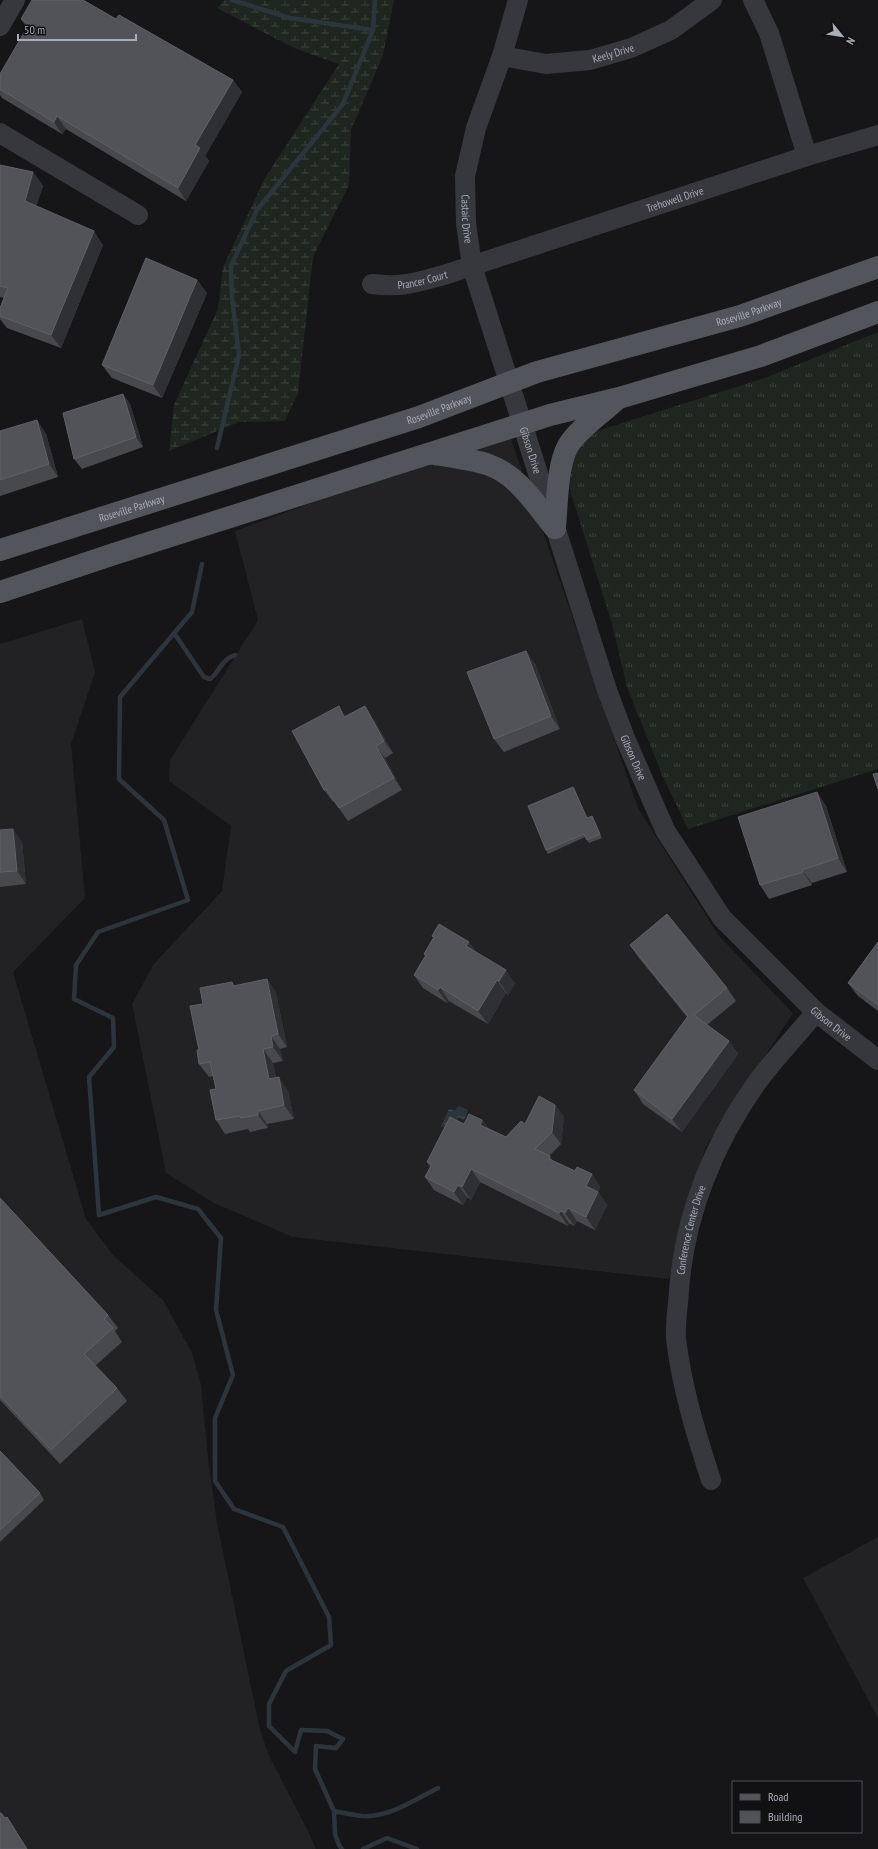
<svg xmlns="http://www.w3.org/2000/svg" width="878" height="1849" font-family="'PT Sans Narrow',sans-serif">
  <defs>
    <pattern id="grass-tufts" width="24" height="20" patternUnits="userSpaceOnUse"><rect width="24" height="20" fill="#1e261f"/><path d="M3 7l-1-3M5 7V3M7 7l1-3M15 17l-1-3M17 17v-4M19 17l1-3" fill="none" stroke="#3c433d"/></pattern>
    <pattern id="wetland-marsh" width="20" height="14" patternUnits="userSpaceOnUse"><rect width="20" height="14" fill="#1e261f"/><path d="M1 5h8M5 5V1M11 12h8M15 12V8" fill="none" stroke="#3c433d"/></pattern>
    <pattern id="water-ripples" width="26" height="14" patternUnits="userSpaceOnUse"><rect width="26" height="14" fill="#2c353c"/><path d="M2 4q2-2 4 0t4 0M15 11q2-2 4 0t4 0" fill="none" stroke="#485056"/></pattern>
  </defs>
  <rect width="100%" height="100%" fill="#161618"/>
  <!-- built -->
  <path fill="#222225" d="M508,430L638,808L719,936L793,1013L705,1148L669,1279L293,1237L214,1203L166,1173L132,1004L153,965L222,891L231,826L169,781L170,760L258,620L235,531Z
    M82,619L95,672L71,744L85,898L13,972L86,1219L113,1255L163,1300L192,1353L201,1385L208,1459L217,1523L260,1730L270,1758L308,1831L316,1849H0V644Z
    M878,1537V1718L803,1578Z"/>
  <!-- grass -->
  <path fill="url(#grass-tufts)" d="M878,332V769L688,829L663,777L627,687L612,624L567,480C571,453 573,445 597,431L765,378Z"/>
  <!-- wetland -->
  <path fill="url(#wetland-marsh)" d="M224,0H394L383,55L351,130L349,185L313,257L298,393L285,421L239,422L169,451L174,405L218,309L223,267L265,178L339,64L294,48L217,8Z"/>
  <!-- water -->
  <path fill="url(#water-ripples)" d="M459,1106L468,1110L464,1120L459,1118L457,1120L451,1131L441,1126L449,1109L455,1110Z"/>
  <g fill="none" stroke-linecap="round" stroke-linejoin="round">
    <!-- stream -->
    <path stroke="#2c353c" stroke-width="4.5" d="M232,0L290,18L373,30
      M217,448L239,355L232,298L231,266L257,210L343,104L373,30L375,0
      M202,564L192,612L120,697L119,779L164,820L188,900L98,932L76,965L74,999L113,1018L114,1047L89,1077L99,1215L156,1197L198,1209L221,1238L216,1310L233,1375L215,1418V1481L234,1509L283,1527L329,1617L331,1645L286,1671L269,1704V1726L295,1752L301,1730L327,1731L343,1739L336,1748L316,1746L315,1769L334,1811L335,1834L339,1845L342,1849
      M174,633L204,677L210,679C220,672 221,659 235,655
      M334,1811C344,1813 353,1815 362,1816C389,1818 416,1799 438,1788
      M363,1849L387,1838L417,1849"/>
    <!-- minor -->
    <g stroke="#37383d" stroke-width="20">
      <path id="s1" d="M518,0L502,56L476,128L465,176L466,223L472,266L607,690L625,738L665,830L722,918L816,1012L878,1060"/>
      <path d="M753,0L769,33L807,156"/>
      <path d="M0,26L15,0"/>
      <path id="s2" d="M502,56L546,64L590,60L631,48L671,30L712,0"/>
      <path d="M0,133L138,215"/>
      <path id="s3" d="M372,284C403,288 417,282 447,274L807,156L878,135"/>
      <path id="s4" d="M711,1480C696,1434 682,1388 676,1339C675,1324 678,1306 679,1291C684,1216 714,1142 758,1081C776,1057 797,1035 816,1012"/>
    </g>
    <!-- major -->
    <g stroke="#53555c" stroke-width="22">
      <path d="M434,454C452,457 472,459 489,465C518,475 536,505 555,528"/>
      <path d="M555,528C557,506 557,465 568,446C577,430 601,414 615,401"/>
      <path id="s5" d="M0,550L419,417L537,372L740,316L878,267"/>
      <path d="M0,592L114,554L550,415L619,398L761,356L878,312"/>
    </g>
  </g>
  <!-- wall -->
  <path fill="#47494d" d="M21,19H116L233,80L242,92L205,156L209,161L186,201L66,129L62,134L2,98L0,95V74L27,28Z
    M0,165L33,172L43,186L36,206L103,245L61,348L7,328L0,319V308L4,298L0,297Z
    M197,280L207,293L162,398L112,378L102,365Z
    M123,394L130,404L143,447L82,469L74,459Z
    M37,420L46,434L58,477L0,496V431Z
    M526,651L535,664L560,729L504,752L494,739Z
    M346,716L373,718L393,753L385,758L402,790L348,821L334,801L333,802L324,790Z
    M573,787L575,790L587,818L592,816L594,820L602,838L589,843L585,837L548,854L546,850Z
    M817,792L826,806L847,872L812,883V885L769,899L760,885Z
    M0,830L22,842L26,884L0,887Z
    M432,936L469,942L476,952L515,983L508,995L506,993L488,1024L449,1001L447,1003L423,988L414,975L425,956L424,954L433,938Z
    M878,942V1011L858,996L848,983Z
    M630,945L727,988L736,1001L707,1025L729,1041L738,1054L682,1132L643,1104L634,1090L687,1017L639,958Z
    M267,979L276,993L287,1047L280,1049L283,1061L273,1063L276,1078L288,1091L294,1119L267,1124L268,1128L250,1132L248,1129L225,1134L216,1120V1089L213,1076L209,1077L199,1064V1050L203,1004L232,982L235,986Z
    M555,1105L564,1117L561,1144L549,1156L553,1161L575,1171L592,1174L600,1187L598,1192L607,1205L595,1230L577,1221L574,1226L569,1223L568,1226L480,1182L471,1200L467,1197L463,1205L434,1190L425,1177L430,1167L427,1162L464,1124L482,1120L488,1128L506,1137L525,1124Z
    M0,1198L108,1315L118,1328L115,1331L122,1342L95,1366L117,1388L127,1401L60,1464L0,1400Z
    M0,1451L40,1493L44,1500L0,1542Z"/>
  <!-- shaded-wall -->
  <path fill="#2f3033" d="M233,80L242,92L205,156L209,161L186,201L178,188L195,145Z
    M57,116L66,129L62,134L54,122Z
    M33,172L43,186L34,214L25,201Z
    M94,231L103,245L61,348L51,335Z
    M197,280L207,293L162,398L153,385Z
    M123,394L130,404L143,447L136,437Z
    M37,420L46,434L58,477L49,464Z
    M526,651L535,664L560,729L551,716Z
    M339,706L347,718L344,717Z
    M365,706L373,718L393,753L384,741Z
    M376,746L385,758L402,790L394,778Z
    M573,787L575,790L589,822L587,818Z
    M817,792L826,806L847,872L838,858Z
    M13,829L22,842L26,884L17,871Z
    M802,870L812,883V885L803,872Z
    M469,942L478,955L466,946Z
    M506,970L515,983L508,995L499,981Z
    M267,979L276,993L287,1047L278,1034Z
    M497,980L506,993L488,1024L478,1011Z
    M440,987L449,1001L447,1003L438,990Z
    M271,1036L280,1049L283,1061L273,1047Z
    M729,1041L738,1054L682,1132L672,1119Z
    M263,1049L273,1063L279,1093L269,1079Z
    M279,1077L288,1091L294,1119L284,1105Z
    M555,1105L564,1117L561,1144L552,1132Z
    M258,1111L267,1124L268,1128L258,1115Z
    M482,1120L491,1133L480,1125Z
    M471,1169L480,1182L471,1200L462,1187Z
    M592,1174L600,1187L595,1199L586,1186Z
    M458,1185L467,1197L463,1205L454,1192Z
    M598,1192L607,1205L595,1230L586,1217Z
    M568,1208L577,1221L574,1226L565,1213Z
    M561,1211L569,1223L568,1226L559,1213Z"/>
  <!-- building -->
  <path fill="#525359" stroke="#5f6168" d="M32,0H83L116,19L119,15L233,80L195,145L200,148L178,188L57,116L54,122L0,89V74L29,24L21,19Z
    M0,165L33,172L25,201L94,231L51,335L0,316V308L8,288L0,286Z
    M146,258L197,280L153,385L102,365Z
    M123,394L136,437L74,459L63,413Z
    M37,420L49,464L0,480V431Z
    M526,651L551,716L494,739L467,672Z
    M339,706L344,717L365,706L384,741L376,746L394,778L339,808L326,789L324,790L292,731Z
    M878,773V789L873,774Z
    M573,787L587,818L592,816L600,834L587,840L584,834L546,850L528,806Z
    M817,792L838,858L802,870L803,872L760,885L738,817Z
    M13,829L17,871L0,872V830Z
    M667,914L727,988L694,1015L729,1041L672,1119L634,1090L688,1016L630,945Z
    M439,924L469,942L466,946L506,970L499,981L497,980L478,1011L440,987L438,990L414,975L426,955L424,954L434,937L432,936Z
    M878,942V1005L848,983Z
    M267,979L278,1034L271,1036L273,1047L263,1049L269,1079L279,1077L284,1105L258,1111V1115L241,1118L240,1116L216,1120L210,1090L216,1089L210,1062L199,1064L197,1050H199L190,1006L203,1004L200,988L232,982L233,986Z
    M539,1096L555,1105L552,1132L535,1149L550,1156L549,1159L575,1171L577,1167L592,1174L586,1186L598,1192L586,1217L568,1208L565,1213L561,1211L559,1213L471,1169L462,1187L458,1185L454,1192L425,1177L432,1164L427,1162L450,1117L464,1124L469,1114L482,1120L480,1125L506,1137L521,1121L525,1124Z
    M0,1198L108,1315L104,1319L113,1328L84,1354L117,1388L51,1450L0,1396Z
    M0,1451L40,1493L0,1530Z
    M0,1813H1L5,1818L7,1817L27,1849H0Z"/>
  <g text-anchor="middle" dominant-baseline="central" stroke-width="3.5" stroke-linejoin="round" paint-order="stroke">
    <!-- street labels -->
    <g font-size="11" fill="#a8adb8" stroke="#111113">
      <text stroke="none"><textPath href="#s2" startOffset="113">Keely Drive</textPath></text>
      <text stroke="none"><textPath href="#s3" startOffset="316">Trehowell Drive</textPath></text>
      <text stroke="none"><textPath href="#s1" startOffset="227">Castaic Drive</textPath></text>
      <text stroke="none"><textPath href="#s3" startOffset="51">Prancer Court</textPath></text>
      <text stroke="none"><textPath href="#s5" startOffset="786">Roseville Parkway</textPath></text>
      <text stroke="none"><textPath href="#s5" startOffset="461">Roseville Parkway</textPath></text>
      <text stroke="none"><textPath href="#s1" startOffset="468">Gibson Drive</textPath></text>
      <text stroke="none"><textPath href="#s5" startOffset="138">Roseville Parkway</textPath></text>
      <text stroke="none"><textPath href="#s1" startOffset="792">Gibson Drive</textPath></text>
      <text stroke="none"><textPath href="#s1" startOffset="1128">Gibson Drive</textPath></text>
      <text stroke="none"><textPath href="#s4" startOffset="256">Conference Center Drive</textPath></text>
    </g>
  </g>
  <!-- legend -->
  <rect x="732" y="1781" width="130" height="52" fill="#111113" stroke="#4d4f55"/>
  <rect x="740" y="1794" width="20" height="6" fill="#53555c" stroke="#4d4f55"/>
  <text x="768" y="1801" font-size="12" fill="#a8adb8">Road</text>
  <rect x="740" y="1811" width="20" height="12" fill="#525359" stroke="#4d4f55"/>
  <text x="768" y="1821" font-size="12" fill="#a8adb8">Building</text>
  <!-- north arrow -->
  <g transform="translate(842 36) rotate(120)" stroke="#111113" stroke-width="3" paint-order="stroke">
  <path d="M0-3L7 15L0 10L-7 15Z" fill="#a8adb8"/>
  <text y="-6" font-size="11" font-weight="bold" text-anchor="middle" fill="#a8adb8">N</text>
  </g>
  <!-- scale -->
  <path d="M18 34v6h118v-6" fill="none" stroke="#a8adb8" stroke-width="2"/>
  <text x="24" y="34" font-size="12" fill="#a8adb8" stroke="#111113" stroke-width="3" paint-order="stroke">50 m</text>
</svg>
